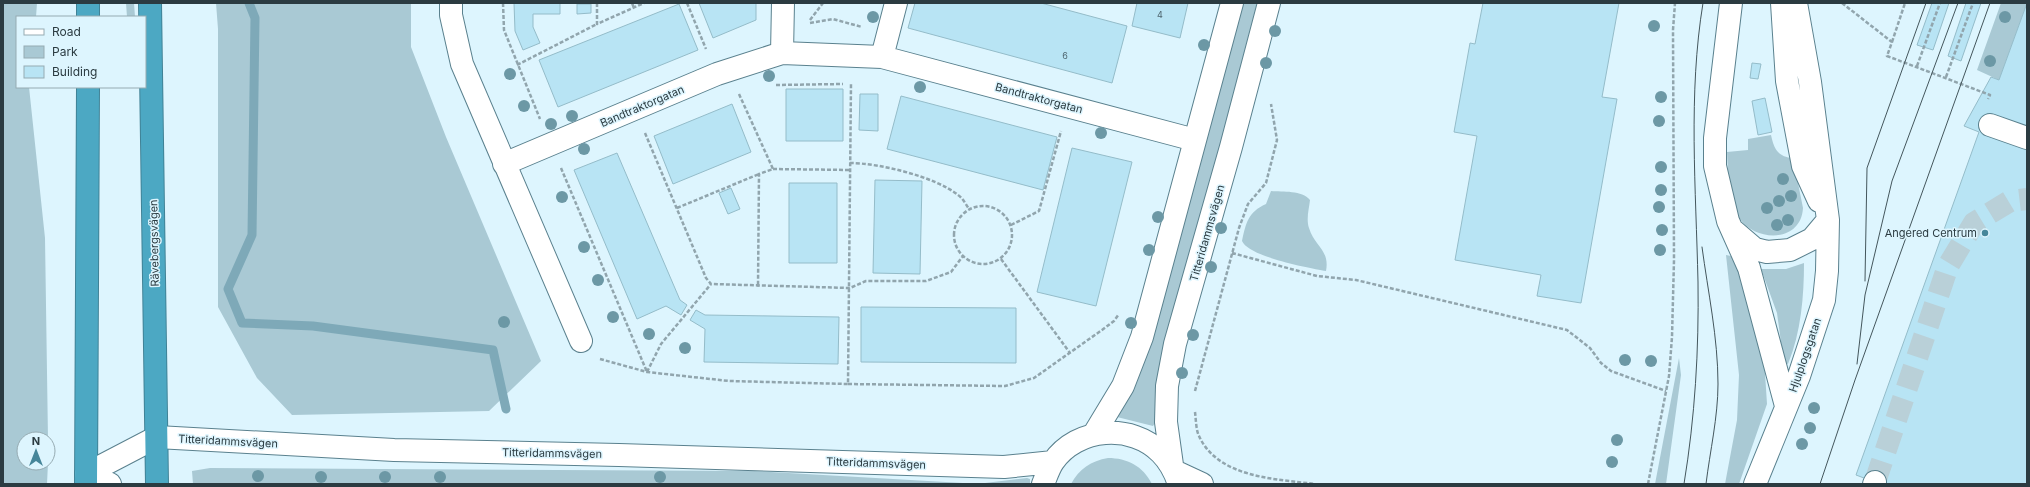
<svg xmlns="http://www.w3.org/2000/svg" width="2030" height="487" font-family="Inter,sans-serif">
  <rect width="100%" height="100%" fill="#ddf5fe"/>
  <!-- green -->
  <path fill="#a9c9d4" d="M3,3H37L36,17H17V87H29L45,238L48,439H24V463H48L47,484H3Z
    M126,3H134L135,17H127Z
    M216,3H411V47L446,137L541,361L489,411L292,415L257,378L218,307V29Z
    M1241,3H1257L1156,390L1155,423L1153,426L1117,417Z
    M2001,3H2027L1999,80L1977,70Z
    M1771,135C1774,149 1778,157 1793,158L1803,208C1801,243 1756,242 1740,219C1728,203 1728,171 1727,152L1748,150V139Z
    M1271,191C1283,192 1302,190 1310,200C1309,209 1306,219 1309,228C1315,247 1330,250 1326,271C1309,268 1249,257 1242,241C1246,223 1248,212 1266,204Z
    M1726,255L1731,256L1743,280L1762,345L1765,373L1767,404L1739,484H1725L1737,420L1739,375Z
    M1804,263C1804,296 1801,333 1788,364L1785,363L1783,357L1777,313L1761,269H1786Z
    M1679,358L1681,375L1666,484H1655Z
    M1108,458C1127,458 1143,466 1152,484H1071C1079,469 1091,461 1108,458Z
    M210,468L754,471L963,483H985L1027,478L1030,479V484H193L192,471Z"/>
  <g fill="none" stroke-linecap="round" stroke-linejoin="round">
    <!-- stream -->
    <path stroke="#7ea9b8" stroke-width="9" d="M249,3L255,18L252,235L228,289L242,323L313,326L493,350L506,409"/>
  </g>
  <!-- building -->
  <path fill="#b8e4f4" stroke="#94bcc9" d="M514,3H560V14H533V27L540,43L523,50L515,31Z
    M699,3H756V20L713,38Z
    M915,3H1041L1127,26L1112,83L908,28Z
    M1137,3H1188L1180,38L1132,26Z
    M1483,3H1619L1602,97L1617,99L1581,303L1537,296L1541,275L1455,260L1477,136L1454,132L1470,43L1475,44Z
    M1932,3H1949L1933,50L1917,45Z
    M1966,3H1981L1961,61L1948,56Z
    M2027,3V484H1880L1856,475L1979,132L1964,126L1991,77L1999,80Z
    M577,4H591V13L577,14Z
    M679,4L698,50L558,107L539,60Z
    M1752,63L1761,64L1758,79L1750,78Z
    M786,89H843V141H786Z
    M860,94H878V131L859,130Z
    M901,96L1057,137L1043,190L887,149Z
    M1765,98L1772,132L1758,135L1752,101Z
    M732,104L751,152L673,184L654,136Z
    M1072,148L1132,162L1096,306L1037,292Z
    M617,153L680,300L687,305L681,315L666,306L637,319L574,170Z
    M875,180L922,181L920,274L873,273Z
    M789,183H837V263H789Z
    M731,188L740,209L728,214L719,193Z
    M861,307L1016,308V363L861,362Z
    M696,310L705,315L839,317L838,364L704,362L705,329L690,320Z"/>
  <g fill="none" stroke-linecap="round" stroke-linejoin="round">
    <!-- minor-tunnel -->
    <path stroke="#b9d0d8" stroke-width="22" stroke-dasharray="22 11" stroke-linecap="butt" d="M1875,482L1948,266L1974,223L2010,201L2027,199"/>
    <!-- minor casing -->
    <g stroke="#5a818e" stroke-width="24">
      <path id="minor" d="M451,3V15L462,64L581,341
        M1731,3L1715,138V166L1728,221L1749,268L1786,406
        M1782,3L1787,81L1803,166L1819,201
        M782,53L783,3
        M882,57L896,3
        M1990,125L2027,138
        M504,164L717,74L782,53L882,57L1195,140
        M1734,231L1755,249L1767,252L1790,250L1812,239L1828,220
        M1094,434L1123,386L1142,337L1232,3
        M1172,465L1166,422L1167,386L1175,344L1231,147L1269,3
        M1174,471L1202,484
        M86,474L157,437L394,450L619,455L1004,467L1053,462
        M86,474L110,484
        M1043,484C1046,477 1049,468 1053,462C1077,427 1132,423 1161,453C1170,462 1175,472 1179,484
        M1755,484L1799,376L1824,300L1827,271L1828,220L1810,82L1796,3
        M1874,484L1875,482"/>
    </g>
    <!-- highway casing -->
    <g stroke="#408296" stroke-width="24">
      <path id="highway" d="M150,3L157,484
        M88,17V3
        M86,484L88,87"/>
    </g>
    <!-- path -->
    <path stroke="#91a5ad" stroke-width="2.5" stroke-dasharray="4 2" stroke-linecap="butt" d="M503,3L504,30L540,119
      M597,3V24L644,3
      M632,3L634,8
      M687,3L706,49
      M1842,3L1892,42L1887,56L1990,95L1988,99
      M810,20L823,3
      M810,23L833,19L862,27
      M1892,42L1905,3
      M517,65L597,24
      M1917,66L1940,3
      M1946,77L1973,3
      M776,85L843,84
      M739,94L773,169L759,174L758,287
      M645,133L706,278L711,284L850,288L866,281H926L951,272L963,256
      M850,163C879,163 936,177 958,195C963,198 966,205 969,209
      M561,168L647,372
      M773,169L850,170
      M954 235a29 29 0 1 1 58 0a29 29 0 1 1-58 0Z
      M677,208L759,174
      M1011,225L1039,211L1061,131
      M1232,253L1317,276L1356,280L1567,330L1590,348L1601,363L1611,371L1666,391
      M1001,259L1070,353
      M600,359L647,372L729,381L848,384L851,83
      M647,372L661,344L711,284
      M848,384L1005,386L1034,378L1102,330L1114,321L1119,314
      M1195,391L1239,228L1248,204L1266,183L1277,140L1271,104
      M1195,412C1196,420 1196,430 1199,436C1218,478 1276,479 1315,484
      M1648,484L1669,376L1672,337L1674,260L1673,30L1675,3"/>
    <!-- minor -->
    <use href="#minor" stroke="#fff" stroke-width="22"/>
    <!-- highway -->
    <use href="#highway" stroke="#4ca8c3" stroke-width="22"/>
    <!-- tram -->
    <path stroke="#44565c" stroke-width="1" d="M1702,247C1708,292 1718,338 1718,384C1718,417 1710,451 1706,484
      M1865,281L1867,168L1926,3
      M1857,364L1865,295L1892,181L1958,3
      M1684,484C1695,417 1699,350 1698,282C1696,189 1688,94 1703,3
      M1820,484L1855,380L1990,3"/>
  </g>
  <!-- trees -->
  <g fill="#6c98a5">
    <circle cx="873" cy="17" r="6"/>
    <circle cx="2005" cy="17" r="6"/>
    <circle cx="1654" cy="26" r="6"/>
    <circle cx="1275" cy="31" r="6"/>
    <circle cx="1204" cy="45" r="6"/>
    <circle cx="1990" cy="61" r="6"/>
    <circle cx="1266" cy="63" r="6"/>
    <circle cx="510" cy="74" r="6"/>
    <circle cx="769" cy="76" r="6"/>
    <circle cx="920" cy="87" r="6"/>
    <circle cx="1661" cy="97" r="6"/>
    <circle cx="524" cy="106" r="6"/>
    <circle cx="572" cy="116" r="6"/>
    <circle cx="1659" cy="121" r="6"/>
    <circle cx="551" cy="124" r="6"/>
    <circle cx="1101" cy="133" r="6"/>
    <circle cx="584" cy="149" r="6"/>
    <circle cx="1661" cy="167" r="6"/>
    <circle cx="1783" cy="179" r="6"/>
    <circle cx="1661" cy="190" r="6"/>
    <circle cx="1791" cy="196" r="6"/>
    <circle cx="562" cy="197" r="6"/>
    <circle cx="1779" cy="201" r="6"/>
    <circle cx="1659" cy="207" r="6"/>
    <circle cx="1767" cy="208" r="6"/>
    <circle cx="1158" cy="217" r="6"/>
    <circle cx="1788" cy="220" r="6"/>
    <circle cx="1777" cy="225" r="6"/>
    <circle cx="1221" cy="228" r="6"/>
    <circle cx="1662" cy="230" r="6"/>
    <circle cx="584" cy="247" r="6"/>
    <circle cx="1149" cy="250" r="6"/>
    <circle cx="1660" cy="250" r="6"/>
    <circle cx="1211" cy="267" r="6"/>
    <circle cx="598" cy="280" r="6"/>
    <circle cx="613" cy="317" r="6"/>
    <circle cx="504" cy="322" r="6"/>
    <circle cx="1131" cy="323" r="6"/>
    <circle cx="649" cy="334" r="6"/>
    <circle cx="1193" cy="335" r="6"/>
    <circle cx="685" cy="348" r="6"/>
    <circle cx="1625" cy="360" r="6"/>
    <circle cx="1651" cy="361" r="6"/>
    <circle cx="1182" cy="373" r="6"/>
    <circle cx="1814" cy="408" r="6"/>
    <circle cx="1810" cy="428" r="6"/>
    <circle cx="1617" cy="440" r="6"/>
    <circle cx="1802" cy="444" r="6"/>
    <circle cx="1612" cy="462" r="6"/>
    <circle cx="258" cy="476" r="6"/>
    <circle cx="321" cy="477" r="6"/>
    <circle cx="385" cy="477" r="6"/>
    <circle cx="440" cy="477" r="6"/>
    <circle cx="660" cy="477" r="6"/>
  </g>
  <!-- markers -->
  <circle fill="#46869a" stroke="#ddf5fe" stroke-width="1.5" cx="1985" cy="233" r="4"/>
  <g text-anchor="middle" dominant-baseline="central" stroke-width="3" stroke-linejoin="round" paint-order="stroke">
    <!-- number labels -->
    <g font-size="9" fill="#4e656e">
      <text x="1160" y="14">4</text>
      <text x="1065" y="55">6</text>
    </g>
    <!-- street labels -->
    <g font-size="11" fill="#2b3b41" stroke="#ddf5fe">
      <text transform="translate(1039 98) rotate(15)">Bandtraktorgatan</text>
      <text transform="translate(642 106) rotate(-23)">Bandtraktorgatan</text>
      <text transform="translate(1207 233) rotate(-74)">Titteridammsvägen</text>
      <text transform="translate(154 243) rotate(-91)">Rävebergsvägen</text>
      <text transform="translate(1805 355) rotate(-71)">Hjulplogsgatan</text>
      <text transform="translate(228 441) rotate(3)">Titteridammsvägen</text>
      <text transform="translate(552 453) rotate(1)">Titteridammsvägen</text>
      <text transform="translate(876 463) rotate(2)">Titteridammsvägen</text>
    </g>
    <!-- poi labels -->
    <g font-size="11" fill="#2b3b41" stroke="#ddf5fe" text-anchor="end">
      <text x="1977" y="233">Angered Centrum</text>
    </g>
  </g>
  <!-- border -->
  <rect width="2030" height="487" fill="none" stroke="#2b3b41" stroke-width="8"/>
  <!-- legend -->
  <rect x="16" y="16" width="130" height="72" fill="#ddf5fe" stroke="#96abb2"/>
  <rect x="24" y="29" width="20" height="6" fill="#ffffff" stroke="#96abb2"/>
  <text x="52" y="36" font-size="12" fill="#2b3b41">Road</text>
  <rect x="24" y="46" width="20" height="12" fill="#a9c9d4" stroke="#96abb2"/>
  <text x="52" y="56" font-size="12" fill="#2b3b41">Park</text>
  <rect x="24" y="66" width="20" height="12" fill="#b8e4f4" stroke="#96abb2"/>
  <text x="52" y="76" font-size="12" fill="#2b3b41">Building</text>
  <!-- north arrow -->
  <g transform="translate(36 451)"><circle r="19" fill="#ddf5fe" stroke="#96abb2"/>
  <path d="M0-3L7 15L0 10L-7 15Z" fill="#46869a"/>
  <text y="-6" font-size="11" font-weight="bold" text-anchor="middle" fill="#2b3b41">N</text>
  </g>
</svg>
